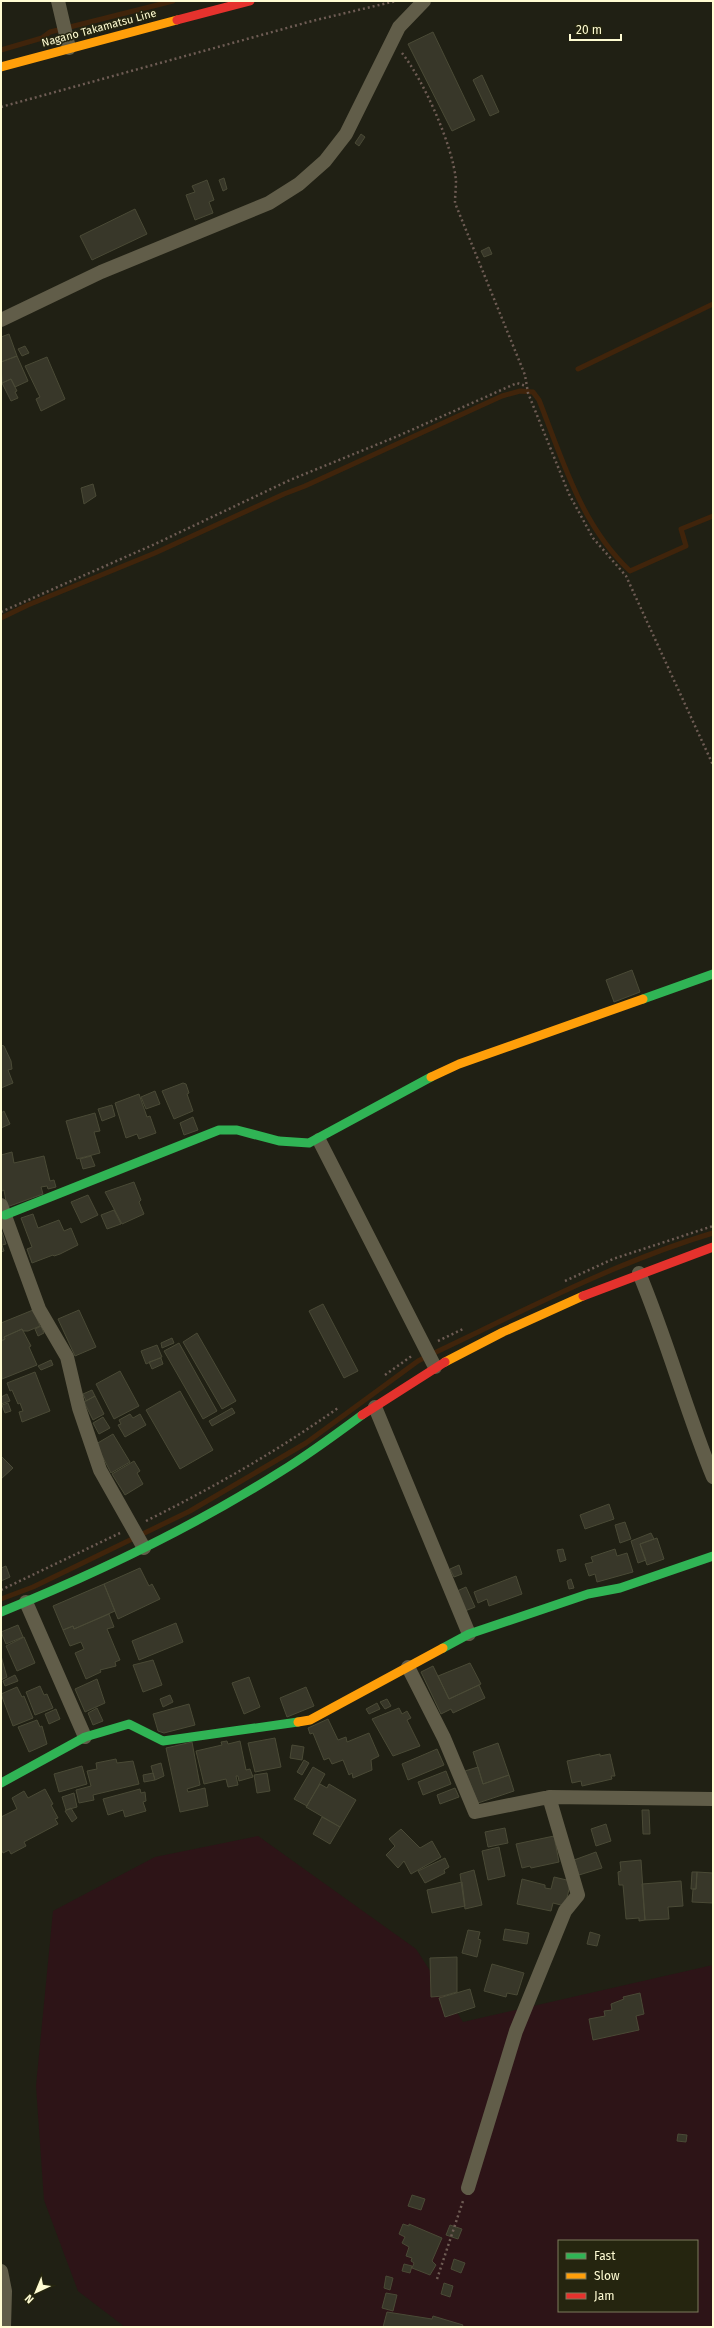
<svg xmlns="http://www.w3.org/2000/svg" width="714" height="2328" font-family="'Fira Sans',sans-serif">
  <rect width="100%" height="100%" fill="#202014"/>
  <!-- green -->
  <path fill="#2d1417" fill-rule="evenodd" d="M258,1836L416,1949L463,2022L713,1965V2327H125L78,2291L44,2200L36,2086L53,1911L155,1857ZM559,2241H697V2311H559Z"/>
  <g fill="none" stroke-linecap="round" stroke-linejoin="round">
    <!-- stream -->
    <path stroke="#40240b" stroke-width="5" d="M1,50L42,38L50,32L173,1
      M578,369L713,304
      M1,618L28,605L155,553L284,494L305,486L502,396L520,391L533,392L539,400C563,461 581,525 630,571L686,546L681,529L713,516
      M1,1599L33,1587L190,1511L306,1443L418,1361L434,1353C525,1310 616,1262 713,1233"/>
  </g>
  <!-- building -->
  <path fill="#383729" stroke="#4a4a36" d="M433,32L475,120L452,131L408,44Z
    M482,75L499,112L490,116L473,80Z
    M361,134L365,137L359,146L355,143Z
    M224,178L227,189L223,191L219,180Z
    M207,180L214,200L209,202L213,213L195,220L186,195L195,192L192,186Z
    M135,209L147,234L92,260L80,236Z
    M489,247L492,254L484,257L481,251Z
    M9,334L17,356L1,362V337Z
    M25,346L29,353L22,356L18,349Z
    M17,356L28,381L15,387L11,379L2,383L1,362Z
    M47,357L65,399L41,411L36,399L40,397L25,366Z
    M11,379L17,391L15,392L18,398L11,401L2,383Z
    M93,484L96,496L84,504L81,488Z
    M632,970L640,992L614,1002L606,980Z
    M1,1045L4,1046L11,1061L12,1069L8,1070L13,1083L1,1088Z
    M183,1083L186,1084L189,1093L187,1094L193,1111L174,1119L162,1091Z
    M155,1091L160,1104L146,1109L141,1097Z
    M139,1094L147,1117L150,1116L156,1133L139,1139L137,1134L126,1138L115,1103Z
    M112,1105L115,1116L102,1121L98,1109Z
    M4,1111L10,1124L1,1128V1113Z
    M95,1113L100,1131L94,1132L100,1153L77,1159L66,1121Z
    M193,1117L198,1130L184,1135L180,1123Z
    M12,1152L14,1163L44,1156L50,1181L54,1180L56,1187L48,1189L47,1186L41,1187L43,1194L7,1207L4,1190L2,1191L1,1188V1155Z
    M91,1156L95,1166L83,1169L80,1159Z
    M134,1182L141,1200L139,1202L144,1214L122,1224L105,1192Z
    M88,1195L98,1215L81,1223L71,1202Z
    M114,1210L121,1224L107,1229L101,1215Z
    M33,1214L38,1228L59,1220L64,1231L71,1228L78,1245L60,1254L54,1256L53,1255L32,1263L27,1249L32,1247L21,1218Z
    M1,1229L6,1244L2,1245L4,1251L1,1252Z
    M323,1304L358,1371L344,1378L309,1311Z
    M33,1310L40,1326L28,1331H23L22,1329L4,1337L5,1339L1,1341V1323Z
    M79,1310L96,1347L75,1356L58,1319Z
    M41,1326L44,1333L38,1336L35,1329Z
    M22,1329L31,1346L29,1347L37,1365L2,1379L1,1341L5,1339L4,1337Z
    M197,1333L236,1401L222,1409L183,1342Z
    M172,1338L174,1343L162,1348L161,1343Z
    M179,1343L217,1411L203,1419L164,1351Z
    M157,1345L162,1357L146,1364L141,1351Z
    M161,1358L163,1364L152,1369L149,1362Z
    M51,1360L53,1365L41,1370L38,1366Z
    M120,1371L139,1406L114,1419L96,1384Z
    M35,1372L50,1411L22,1422L19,1412L23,1411L20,1403L18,1404L12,1390L10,1391L7,1383Z
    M92,1390L95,1396L86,1401L83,1394Z
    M180,1391L213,1450L180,1469L146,1410Z
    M7,1394L10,1401L1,1404V1397Z
    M95,1396L104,1414L93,1420L84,1402Z
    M8,1403L11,1411L5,1413L2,1405Z
    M232,1408L235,1413L212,1426L209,1421Z
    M130,1414L133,1418L140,1414L146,1425L125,1437L118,1425L121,1424L119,1420Z
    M103,1417L110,1428L99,1434L93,1423Z
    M113,1434L130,1462L111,1473L96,1444Z
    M1,1456L13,1468L1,1479Z
    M134,1461L140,1471L137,1473L143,1484L125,1495L112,1474Z
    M609,1504L614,1519L585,1529L580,1515Z
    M625,1522L631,1539L620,1543L615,1525Z
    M651,1533L654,1539L640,1544L646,1560L638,1563L631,1541Z
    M657,1538L664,1559L647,1565L640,1544Z
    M563,1549L566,1560L560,1562L557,1550Z
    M615,1549L617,1556L627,1553L633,1572L597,1582L595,1574L589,1576L585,1564L593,1562L591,1557Z
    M459,1565L462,1574L454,1577L450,1569Z
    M6,1566L10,1577L1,1581V1568Z
    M140,1568L149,1586L152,1584L160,1599L118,1619L104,1584Z
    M516,1576L522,1594L489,1606L487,1599L478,1603L474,1592Z
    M571,1579L574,1588L569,1589L567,1581Z
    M104,1584L115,1611L74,1629L73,1626L63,1630L53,1606Z
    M466,1587L475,1607L465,1611L457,1591Z
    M109,1614L114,1627L107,1629L120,1660L115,1662L116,1666L100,1670L101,1672L86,1679L75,1653L84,1649L81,1642L70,1646L63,1630L73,1626L74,1629Z
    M176,1623L183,1642L139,1660L132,1641Z
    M18,1625L23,1637L6,1644L1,1632Z
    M24,1637L35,1663L17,1671L6,1646Z
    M1,1656L7,1677L1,1680Z
    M153,1660L162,1685L143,1692L133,1665Z
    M470,1663L481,1684L449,1699L438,1676Z
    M433,1666L449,1699L479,1685L485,1698L453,1713L451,1709L441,1714L421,1672Z
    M15,1675L18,1681L5,1686L3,1681Z
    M249,1677L260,1707L244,1714L232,1683Z
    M97,1679L105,1703L85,1712L75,1689Z
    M40,1686L44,1695L47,1694L53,1708L35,1715L26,1692Z
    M17,1687L22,1697L24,1696L33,1718L13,1726L1,1694Z
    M306,1687L314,1706L287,1717L280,1698Z
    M170,1695L173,1702L163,1707L160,1699Z
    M387,1699L391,1706L385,1709L380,1702Z
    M377,1703L380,1709L369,1714L366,1709Z
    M189,1704L195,1725L164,1733L158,1731L153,1714Z
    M97,1708L103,1721L93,1725L88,1713Z
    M399,1708L402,1714L407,1711L411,1718L407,1720L420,1746L393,1756L372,1719Z
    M56,1709L60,1719L49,1724L45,1714Z
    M328,1719L338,1740L346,1737L347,1742L369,1733L379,1756L371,1760L372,1770L353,1778L352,1773L349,1775L343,1760L332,1764L329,1758L324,1760L313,1733L310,1734L308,1728Z
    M37,1720L40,1727L42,1726L47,1744L29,1752L18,1727Z
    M275,1738L281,1767L255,1772L248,1743Z
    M227,1741L228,1744L240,1741L246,1770L250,1769L253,1777L239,1781L238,1776H236L238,1785L228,1787L226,1779L204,1784L196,1751L222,1745L221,1742Z
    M192,1742L200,1785L187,1789L188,1792L205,1788L208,1806L180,1812L166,1748Z
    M498,1743L509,1775L483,1784L473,1752Z
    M292,1745L304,1747L302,1760L290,1758Z
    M437,1749L444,1765L408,1780L402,1764Z
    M600,1754V1756L610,1754L615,1776H611L612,1779L582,1786L581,1781L572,1783L567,1761Z
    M116,1759L117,1763L133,1761L139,1784L93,1795L94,1800L79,1803L76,1790L91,1786L87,1771L97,1769L96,1763Z
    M304,1760L309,1763L302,1775L297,1772Z
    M161,1763L164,1776L155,1780L151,1766Z
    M82,1766L87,1784L59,1792L54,1774Z
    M313,1767L325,1774L307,1806L294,1799Z
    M478,1767L483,1784L509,1775L514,1791L478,1803L465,1771Z
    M446,1771L451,1784L423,1795L418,1782Z
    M153,1773L155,1780L144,1782L143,1775Z
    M267,1773L270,1791L257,1793L254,1775Z
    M320,1784L327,1788L329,1784L356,1800L340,1827L306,1807Z
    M455,1788L459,1797L440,1804L437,1795Z
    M45,1789L53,1804L51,1805L58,1818L55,1819L58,1824L24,1842L26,1846L11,1854L9,1850L3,1853L1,1849V1817L17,1809L12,1798L24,1791L28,1798Z
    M140,1789L141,1793L145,1792L146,1801L143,1802L146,1811L125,1817L123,1810L108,1815L103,1799Z
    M74,1793L77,1807L66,1810L62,1797Z
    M71,1808L77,1818L72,1822L65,1811Z
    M642,1810H649L650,1834H643Z
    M322,1817L340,1827L330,1844L313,1834Z
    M606,1824L611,1841L596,1846L591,1829Z
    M505,1828L508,1843L488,1847L485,1832Z
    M401,1829L420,1848L432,1841L441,1857L411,1874L404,1861L398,1868L386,1855L395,1846L389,1839Z
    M554,1836L559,1862L531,1868L530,1866L522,1868L516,1844Z
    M499,1847L505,1876L488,1880L482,1851Z
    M596,1852L602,1868L579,1875L574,1860Z
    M445,1858L449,1867L444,1870L445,1873L425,1883L418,1871Z
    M641,1860L645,1920L639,1921V1918L626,1919L623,1885H619L618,1872L621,1871L620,1862Z
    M474,1870L482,1905L465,1909L460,1874Z
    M692,1872H697L696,1889H691Z
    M697,1872L713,1873V1903L692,1902L693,1889H696Z
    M554,1877L571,1881L565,1906L553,1903L551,1911L517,1904L522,1879L545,1885V1888L551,1889Z
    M681,1881L683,1906L668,1907L669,1919L645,1920L642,1884Z
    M462,1882L465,1906L432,1913L427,1890Z
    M505,1929L529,1933L527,1944L503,1940Z
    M468,1930L480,1932L478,1939L481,1940L477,1957L462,1953Z
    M590,1932L600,1935L597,1946L587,1944Z
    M457,1957V1992L443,1996L431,1997L430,1958Z
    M492,1964L524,1973L517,1995L507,1993L506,1997L484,1991Z
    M470,1989L475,2007L445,2017L439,1998Z
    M640,1993L644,2014L636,2016L639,2030L593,2040L589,2019L605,2016L604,2011L612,2010L611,2004L624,1999L623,1997Z
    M678,2134L687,2135L686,2142L677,2141Z
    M412,2195L425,2199L421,2210L408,2206Z
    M403,2224L409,2226V2224L442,2238L432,2261L436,2265L430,2275L412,2268L414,2263L411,2261L412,2258L406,2256L409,2247L402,2243L405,2237L399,2234Z
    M450,2225L462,2229L458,2239L446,2235Z
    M454,2259L465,2263L461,2273L451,2269Z
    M404,2264L412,2266L410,2273L402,2271Z
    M386,2276L393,2278L390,2290L384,2288Z
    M444,2283L453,2286L450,2297L441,2294Z
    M386,2293L397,2295L393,2311L382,2308Z
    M387,2312L432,2319L433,2316L463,2325L462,2327H383Z"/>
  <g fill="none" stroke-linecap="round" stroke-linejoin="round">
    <!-- path -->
    <path stroke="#6e5c54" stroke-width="2.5" stroke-dasharray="2 3" stroke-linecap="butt" d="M402,53C424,81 453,146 456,181C456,188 455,196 455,203L525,375L528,393L569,494L593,538L626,576L713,765
      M1,107L312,21L396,1
      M1,612L155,544L290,480L398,436L517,383L526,386
      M565,1281L613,1259L713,1226
      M438,1341L463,1329
      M385,1375L413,1355
      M146,1521C214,1487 276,1452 338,1408
      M1,1590L120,1533
      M437,2279L463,2201"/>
    <!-- street -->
    <path stroke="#615d49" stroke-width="14" d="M58,1L69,48
      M1,320L101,272L269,203L299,184L325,161L346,134L399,27L424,1
      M319,1140L435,1367
      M1,1205L39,1309L67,1357L79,1408L100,1470L144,1548
      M639,1273C667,1340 686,1410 713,1477
      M375,1407L469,1634
      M26,1602L85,1737
      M408,1667L444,1738L475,1812L549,1797L578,1895L565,1911L516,2031L468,2188
      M549,1797L713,1799
      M1,2271L5,2291L4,2327"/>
    <!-- fast -->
    <path stroke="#30b455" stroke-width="9" d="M643,999L713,974
      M5,1215L219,1130H237L279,1141L309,1143L431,1077
      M1,1612C97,1573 193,1527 280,1472C308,1455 335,1435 362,1415
      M443,1648L469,1634L588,1594L620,1588L713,1556
      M1,1783L85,1737L129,1724L163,1741L298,1722"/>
    <!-- slow -->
    <path stroke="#ff9f0a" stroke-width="9" d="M1,67L177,20
      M431,1077L459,1064L643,999
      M445,1362L503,1332L583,1296
      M298,1722L310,1720L443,1648"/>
    <!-- jam -->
    <path stroke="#e5322d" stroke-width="9" d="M177,20L250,1
      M583,1296L713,1247
      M362,1415L445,1362"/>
  </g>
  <g text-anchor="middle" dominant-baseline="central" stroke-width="3" stroke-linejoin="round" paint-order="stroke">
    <!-- street labels -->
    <g font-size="11" fill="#fffcd3" stroke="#25250f">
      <text transform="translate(99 28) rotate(-15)">Nagano Takamatsu Line</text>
    </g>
  </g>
  <!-- border -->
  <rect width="714" height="2328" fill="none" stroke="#fffcd3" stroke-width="4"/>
  <!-- legend -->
  <rect x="558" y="2240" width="140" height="72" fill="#25250f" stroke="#7c7b5d"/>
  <rect x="566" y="2253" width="20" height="6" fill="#30b455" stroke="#7c7b5d"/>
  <text x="594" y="2260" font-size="12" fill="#fffcd3">Fast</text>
  <rect x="566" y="2273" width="20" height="6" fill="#ff9f0a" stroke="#7c7b5d"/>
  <text x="594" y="2280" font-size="12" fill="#fffcd3">Slow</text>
  <rect x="566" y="2293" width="20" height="6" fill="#e5322d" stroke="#7c7b5d"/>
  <text x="594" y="2300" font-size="12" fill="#fffcd3">Jam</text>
  <!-- north arrow -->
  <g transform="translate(36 2292) rotate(224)" stroke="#25250f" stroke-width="3" paint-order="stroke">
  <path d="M0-3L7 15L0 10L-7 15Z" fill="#fffcd3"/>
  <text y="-6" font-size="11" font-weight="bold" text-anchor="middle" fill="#fffcd3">N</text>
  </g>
  <!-- scale -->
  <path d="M570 34v6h51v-6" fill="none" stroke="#fffcd3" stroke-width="2"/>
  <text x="576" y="34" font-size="12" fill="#fffcd3" stroke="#25250f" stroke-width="3" paint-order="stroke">20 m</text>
</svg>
